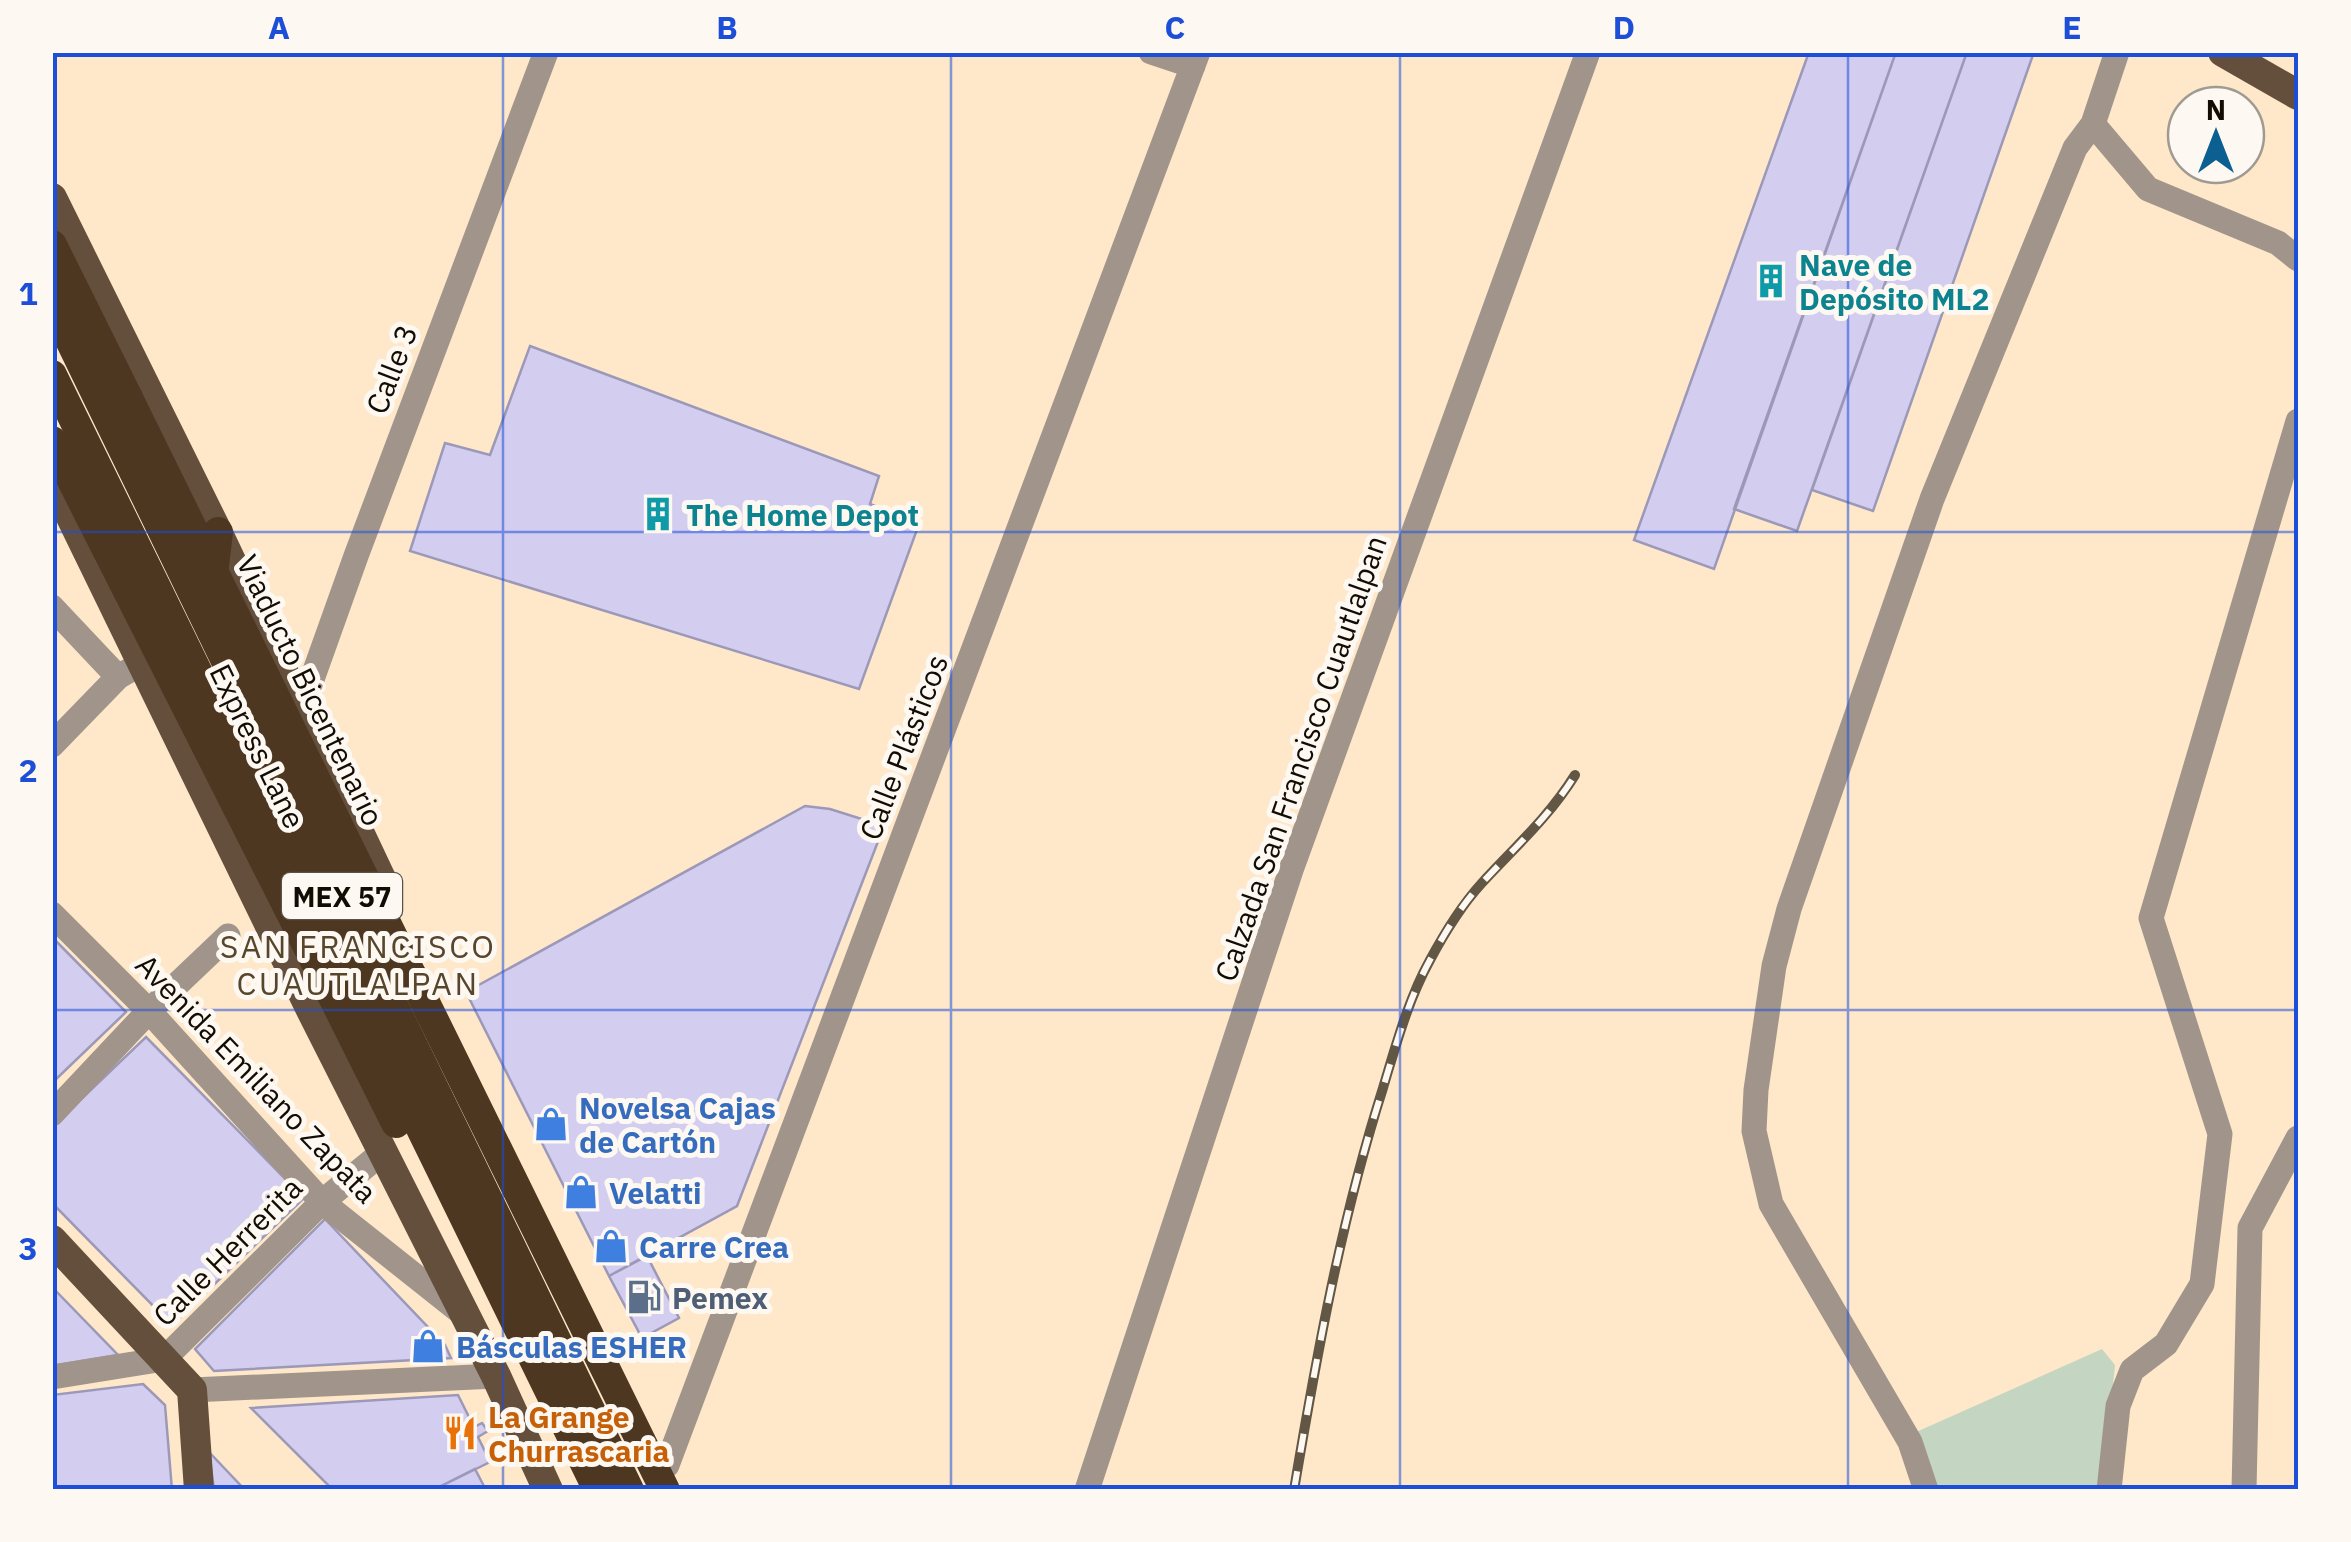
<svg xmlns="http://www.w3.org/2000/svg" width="2351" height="1542" font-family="'IBM Plex Sans',sans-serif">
  <rect width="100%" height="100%" fill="#fee8c9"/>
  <!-- green -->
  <path fill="#c4d5c2" d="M2102,1349L2115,1365L2102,1489H1934L1914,1433Z"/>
  <!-- building -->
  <path fill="#d3cef0" stroke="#9c98b8" stroke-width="2.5" d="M1809,52H1896L1714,569L1634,540Z
    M1896,52H1967L1797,531L1734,509Z
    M1967,52H2034L1873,511L1812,490Z
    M530,346L879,476L870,504L919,524L859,689L410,551L445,443L490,455Z
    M805,806L830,809L884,826L737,1206L609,1276L466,992Z
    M52,937L126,1012L52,1083Z
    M146,1037L304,1198L172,1325L52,1203V1127Z
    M325,1219L445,1345L451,1358L214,1371L195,1349Z
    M647,1256L679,1318L642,1338L609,1276Z
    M52,1287L118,1355L52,1366Z
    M143,1384L165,1405L172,1490H52V1395Z
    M458,1395L474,1427L482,1423L488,1431L478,1437L490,1462L433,1490H333L251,1408Z
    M209,1452L245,1490H214Z
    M475,1469L486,1490H433Z"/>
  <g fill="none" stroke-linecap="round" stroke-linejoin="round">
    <!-- minor -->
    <path stroke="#a1958b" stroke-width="25" d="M1151,52L1193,66
      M2117,52L2093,124L2148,189L2278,243L2298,259
      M52,607L118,677
      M301,710L356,556L546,52
      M52,745L118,677L142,663
      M52,914L149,1011L322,1202L463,1314
      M52,1114L149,1011L228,936
      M52,1377L164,1359L322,1202L383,1152
      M192,1390L496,1376
      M667,1465L1198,52
      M1087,1490L1291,870L1588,52
      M1926,1490L1910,1442L1771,1204L1754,1131L1756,1090L1774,966L1789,909L1932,499L2075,148L2093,124
      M2109,1490L2118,1406L2132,1370L2166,1344L2202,1284L2220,1134L2151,918L2298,421
      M2244,1490L2250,1228L2298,1138"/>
    <!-- major -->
    <path stroke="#644f3c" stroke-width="30" d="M2223,52L2298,95
      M52,198L214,525L384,885
      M52,478L312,1012L496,1376L548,1490
      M52,1240L192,1390L199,1490"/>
    <!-- highway -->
    <path stroke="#4d3721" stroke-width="30" d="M52,245L128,398
      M52,303L629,1490
      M52,375L598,1490
      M212,582L218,532
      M365,880L412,976
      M297,925L396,1123"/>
    <!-- rail casing -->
    <g stroke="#625645" stroke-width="10">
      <path id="rail" d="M1294,1490C1317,1353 1341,1220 1383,1088C1396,1045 1408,1000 1430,960C1444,934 1461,906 1481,884C1514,848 1549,817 1575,775"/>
    </g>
    <!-- rail -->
    <use href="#rail" stroke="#fdf8f2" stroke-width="6" stroke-dasharray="19" stroke-linecap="butt"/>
    <!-- highway-bridge -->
    <path stroke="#4d3721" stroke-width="30" d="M128,398L365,880
      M52,441L297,925
      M412,976L665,1490"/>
  </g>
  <!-- grid -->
  <path fill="none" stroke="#1d4ed8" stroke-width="2.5" stroke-opacity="0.55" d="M503,52V1490M951,52V1490M1400,52V1490M1848,52V1490M52,532H2298M52,1010H2298"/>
  <!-- icons -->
  <defs>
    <g id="building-bare" transform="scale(2.7)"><path d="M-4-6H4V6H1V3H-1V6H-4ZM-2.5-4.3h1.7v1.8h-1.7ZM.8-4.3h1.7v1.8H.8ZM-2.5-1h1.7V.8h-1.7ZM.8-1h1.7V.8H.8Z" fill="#0f9aa8" stroke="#fdf8f2" stroke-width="2.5" paint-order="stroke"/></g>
    <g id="shop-bare" transform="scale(2.7)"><path d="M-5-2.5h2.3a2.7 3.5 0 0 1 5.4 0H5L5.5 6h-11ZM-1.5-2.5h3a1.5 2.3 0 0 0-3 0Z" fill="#3f7fe0" stroke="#fdf8f2" stroke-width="2.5" paint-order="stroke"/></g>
    <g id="fuel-bare" transform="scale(2.7)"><path d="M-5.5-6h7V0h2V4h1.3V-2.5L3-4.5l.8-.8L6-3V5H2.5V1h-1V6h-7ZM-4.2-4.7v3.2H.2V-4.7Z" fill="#5c6f8a" stroke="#fdf8f2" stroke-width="2.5" paint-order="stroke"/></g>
    <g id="restaurant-bare" transform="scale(2.7)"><path d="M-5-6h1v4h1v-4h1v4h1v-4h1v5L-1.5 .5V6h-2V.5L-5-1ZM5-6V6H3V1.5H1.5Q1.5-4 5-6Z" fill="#e8710a" stroke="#fdf8f2" stroke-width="2.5" paint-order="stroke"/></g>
  </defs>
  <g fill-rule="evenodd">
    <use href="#building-bare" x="1771" y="281"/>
    <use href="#building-bare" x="658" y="514"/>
    <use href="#shop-bare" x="551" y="1124"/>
    <use href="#shop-bare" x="581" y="1192"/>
    <use href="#shop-bare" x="611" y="1246"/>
    <use href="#fuel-bare" x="644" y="1297"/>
    <use href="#shop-bare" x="428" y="1346"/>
    <use href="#restaurant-bare" x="460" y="1433"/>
  </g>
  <g text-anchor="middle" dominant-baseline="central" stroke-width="10" stroke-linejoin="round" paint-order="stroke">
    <!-- shield labels -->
    <rect fill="#fdf8f2" stroke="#59534b" stroke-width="2.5" x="282" y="873" width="120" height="46" rx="8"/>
    <g font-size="28" font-weight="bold" fill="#130c03">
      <text x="342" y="896">MEX 57</text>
    </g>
    <!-- culture labels -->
    <g font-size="30" font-weight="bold" fill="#0d838f" stroke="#fdf8f2" text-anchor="start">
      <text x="1799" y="264">Nave de<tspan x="1799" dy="34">Depósito ML2</tspan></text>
      <text x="686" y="514">The Home Depot</text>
    </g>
    <!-- street labels -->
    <g font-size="30" fill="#130c03" stroke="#fdf8f2">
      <text transform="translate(391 369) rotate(-69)">Calle 3</text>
      <text transform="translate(311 690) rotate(64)">Viaducto Bicentenario</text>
      <text transform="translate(258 746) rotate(64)">Express Lane</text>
      <text transform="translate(903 747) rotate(-69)">Calle Plásticos</text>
      <text transform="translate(1300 758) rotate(-71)">Calzada San Francisco Cuautlalpan</text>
      <text transform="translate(257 1078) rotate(46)">Avenida Emiliano Zapata</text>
      <text transform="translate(227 1251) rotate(-45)">Calle Herrerita</text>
    </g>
    <!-- shop labels -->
    <g font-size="30" font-weight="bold" fill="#366cbe" stroke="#fdf8f2" text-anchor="start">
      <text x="579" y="1107">Novelsa Cajas<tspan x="579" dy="34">de Cartón</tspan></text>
      <text x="609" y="1192">Velatti</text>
      <text x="639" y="1246">Carre Crea</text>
      <text x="456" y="1346">Básculas ESHER</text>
    </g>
    <!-- service labels -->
    <g font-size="30" font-weight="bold" fill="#4e5e75" stroke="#fdf8f2" text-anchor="start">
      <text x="672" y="1297">Pemex</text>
    </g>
    <!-- food labels -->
    <g font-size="30" font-weight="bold" fill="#c56008" stroke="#fdf8f2" text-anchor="start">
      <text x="488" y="1416">La Grange<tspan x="488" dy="34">Churrascaria</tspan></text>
    </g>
    <!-- neighbourhood labels -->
    <g font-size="32" letter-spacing="2.5" fill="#58462c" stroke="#fdf8f2">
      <text x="358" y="946">SAN FRANCISCO<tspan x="358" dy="37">CUAUTLALPAN</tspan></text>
    </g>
  </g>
  <!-- border -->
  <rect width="2351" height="1542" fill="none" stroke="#fdf8f2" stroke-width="110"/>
  <!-- north arrow -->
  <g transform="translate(2216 135)"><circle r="48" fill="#fdf8f2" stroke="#9f9a92" stroke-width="2.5"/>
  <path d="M0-8L18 38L0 25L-18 38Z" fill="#0b5f91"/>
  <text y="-15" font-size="28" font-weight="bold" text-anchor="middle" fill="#130c03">N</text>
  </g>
  <rect x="55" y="55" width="2241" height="1432" fill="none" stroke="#1d4ed8" stroke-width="4"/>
  <g font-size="32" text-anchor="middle" font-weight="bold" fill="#1d4ed8">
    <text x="279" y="39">A</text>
    <text x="727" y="39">B</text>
    <text x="1175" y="39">C</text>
    <text x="1624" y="39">D</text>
    <text x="2072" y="39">E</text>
    <text x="28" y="305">1</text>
    <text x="28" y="782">2</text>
    <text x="28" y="1260">3</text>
  </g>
</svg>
